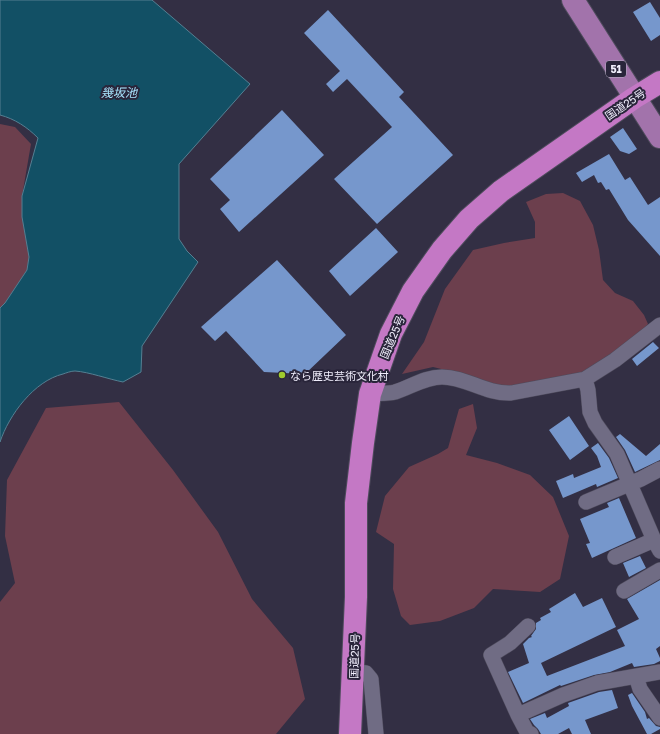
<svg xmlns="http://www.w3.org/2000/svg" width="660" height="734" font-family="'Golos Text','Noto Sans JP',sans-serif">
  <rect width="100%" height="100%" fill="#332f44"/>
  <!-- green -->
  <path fill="#6c3f4d" d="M0,124L15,127L31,144L22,196L29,257L27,270L5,303L0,308Z
    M563,193L580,201L593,225L599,250L603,280L615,293L633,301L644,315L648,324L642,331L592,370L520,385H494L470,376L433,367L402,374L424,342L445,289L473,250L504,243L535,238V222L526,202L546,194Z
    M119,402L173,470L218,532L252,599L293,648L305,699L276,734H0V602L15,583L5,536L7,480L46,408Z
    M473,404L477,428L466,455L497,463L530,475L553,497L569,536L560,579L540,592L493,589L474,608L440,621L410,625L401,616L393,589L394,544L376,532L385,496L409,467L438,454L448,448L459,409Z"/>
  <!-- water -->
  <path fill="#125065" stroke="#557f92" d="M0,0H152L250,84L179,164V239L187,251L198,262L142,346L141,372L123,382C108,379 89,372 75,371C71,371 66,373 63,374C34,381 9,415 0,442V308L5,303L27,270L29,257L22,217V196L38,138C27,127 15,119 0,115Z"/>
  <!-- building -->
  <path fill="#7697cc" d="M650,2L660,18V35L651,41L633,12Z
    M328,10L404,92L399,97L453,155L377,224L334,179L392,127L347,79L333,92L326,84L340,71L304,33Z
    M282,110L324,155L239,232L220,209L230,200L210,179Z
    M623,128L637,149L629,154L620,151L610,137Z
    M609,154L625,180L630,177L648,205L660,197V256L628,220L609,189L606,190L601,182L598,183L594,175L582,182L576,173Z
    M376,228L398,252L350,296L329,271Z
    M277,260L346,335L305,374L264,372L226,331L215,341L201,327Z
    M653,342L659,348L637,366L632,359Z
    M569,416L589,446L570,460L549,430Z
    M620,434L646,456L660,444V460L635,472L625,450L616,437Z
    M598,443L609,458L618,478L597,487L596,484L563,498L556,481L573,474L574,478L601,467L597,456L591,448Z
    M619,498L636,538L592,558L586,544L590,543L580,519L609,507L607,503Z
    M640,556L646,568L629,577L623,563Z
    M660,580V646L656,649L660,658V661L654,664L634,667L632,663L610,672L594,675L561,686L560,685L523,703L508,672L529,663L523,644L529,638L532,637L531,636L536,629V623L541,620L540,618L551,612L549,609L575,593L583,607L602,598L616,627L541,663L547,676L625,646L617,630L639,619L627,599Z
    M612,690L618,708L585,720L591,734H572L569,728L558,734H541L538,729L534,725L530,719L545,713L547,718L569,706L568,703L599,692Z
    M632,693L645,712L647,719L649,718L656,726L660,727V729L651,734H647L632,706L628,695Z"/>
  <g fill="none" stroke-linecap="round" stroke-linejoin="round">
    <!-- street casing -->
    <g stroke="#4e4b5c" stroke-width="16">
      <path id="street" d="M585,379L588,390L590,412L595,423L617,454L654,540L660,551
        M370,394C378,393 387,394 395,392C411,387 425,377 442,377C466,377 485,394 511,393L585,379L615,360L660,325
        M586,502L641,479L660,469
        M615,557L654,540
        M624,591L660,570
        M353,671L366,673L371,679L376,734
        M636,676L640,689L660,718
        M518,715L491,655L510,643L528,626
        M531,734L527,732L518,715L563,695L597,683L660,672"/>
    </g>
    <!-- primary casing -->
    <g stroke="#4e4b5c" stroke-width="24">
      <path id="primary" d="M573,0L660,137"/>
    </g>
    <!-- highway casing -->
    <g stroke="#4e4b5c" stroke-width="24">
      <path id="highway" d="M350,734L356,597V503L363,443L370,394L391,334L413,291L442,250L469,219L501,191L634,98L660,82"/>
    </g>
    <!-- street -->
    <use href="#street" stroke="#706c84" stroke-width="15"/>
    <!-- primary -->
    <use href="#primary" stroke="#a273ab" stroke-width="22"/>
    <!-- highway -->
    <use href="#highway" stroke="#c478c5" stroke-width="22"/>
  </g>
  <!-- markers -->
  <circle fill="#9fca2d" stroke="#29253a" stroke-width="1.5" cx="282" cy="375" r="4"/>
  <g text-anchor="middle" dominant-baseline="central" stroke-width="4" stroke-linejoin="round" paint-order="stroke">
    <!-- shield labels -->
    <rect fill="#29253a" stroke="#b4b2c2" stroke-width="1" x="606" y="61" width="20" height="16" rx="3"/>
    <g font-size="10" font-weight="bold" fill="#f0eefc">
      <text x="616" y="69">51</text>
    </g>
    <!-- street labels -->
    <g font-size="11" fill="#f0eefc" stroke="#29253a">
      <text transform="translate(625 104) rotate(-34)">国道25号</text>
      <text transform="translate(392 337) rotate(-67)">国道25号</text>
      <text transform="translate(354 656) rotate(-88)">国道25号</text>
    </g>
    <!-- poi labels -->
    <g font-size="11" fill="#f0eefc" stroke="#29253a" text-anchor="start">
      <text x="290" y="375">なら歴史芸術文化村</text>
    </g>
    <!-- water labels -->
    <g font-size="12" font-style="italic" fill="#a7e3fc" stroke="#29253a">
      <text x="119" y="92">幾坂池</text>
    </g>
  </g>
</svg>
